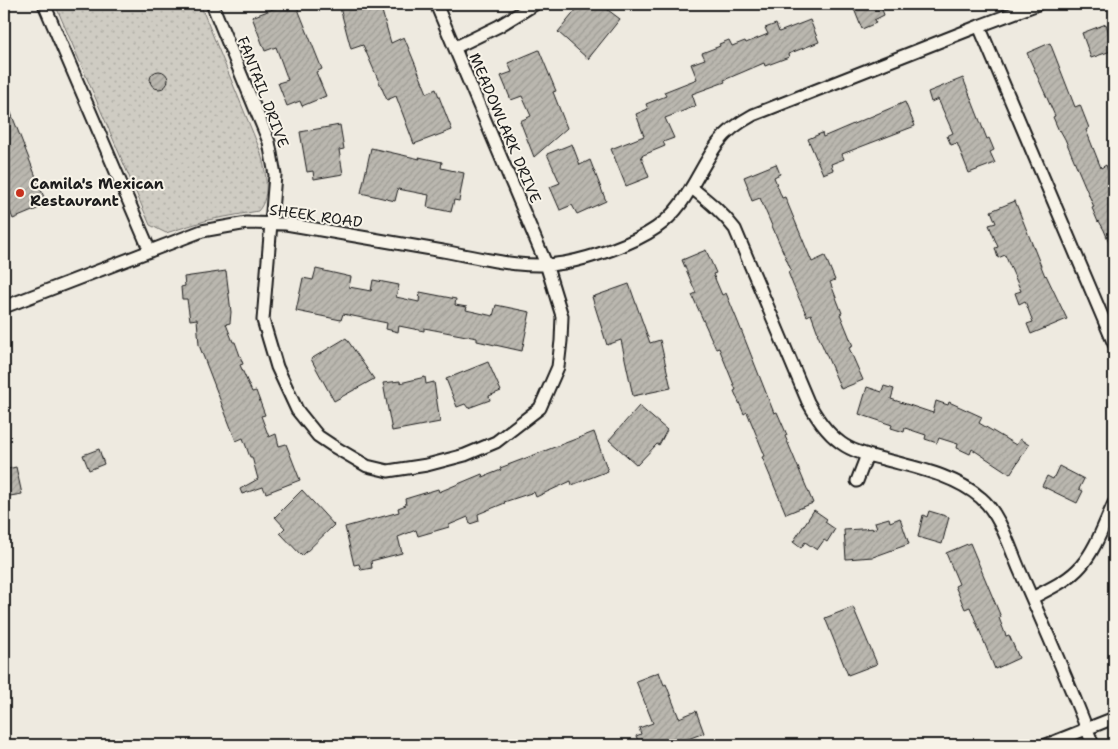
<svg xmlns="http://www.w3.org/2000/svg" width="1118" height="749" font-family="'Shantell Sans',sans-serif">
  <defs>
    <pattern id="park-dots" width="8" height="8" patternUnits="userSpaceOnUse" patternTransform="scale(1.25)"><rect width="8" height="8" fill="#cfccc3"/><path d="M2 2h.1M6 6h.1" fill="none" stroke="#b1afa7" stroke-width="1.8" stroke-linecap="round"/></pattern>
    <pattern id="building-hatch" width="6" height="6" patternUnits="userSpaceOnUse" patternTransform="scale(1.25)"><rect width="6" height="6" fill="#bab7af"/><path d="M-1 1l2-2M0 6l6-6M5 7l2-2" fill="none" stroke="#9f9d96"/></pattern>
  </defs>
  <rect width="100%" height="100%" fill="#eeeae0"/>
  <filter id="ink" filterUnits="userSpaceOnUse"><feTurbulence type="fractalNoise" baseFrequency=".02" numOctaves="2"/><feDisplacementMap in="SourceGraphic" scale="10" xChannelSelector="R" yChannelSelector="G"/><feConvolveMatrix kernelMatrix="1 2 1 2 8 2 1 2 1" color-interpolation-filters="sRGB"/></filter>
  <g filter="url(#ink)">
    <!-- park -->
    <path fill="url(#park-dots)" stroke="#767470" d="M55,4H200L260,150C265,168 272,196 258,211L208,220L166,233L150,225Z"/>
    <!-- building -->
    <path fill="url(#building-hatch)" stroke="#1c1c1c" d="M286,4H296L322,69L316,72L326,96L302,106L300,101L287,106L278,83L288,80L276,47L265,51L252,17Z
      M339,4H380L391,43L404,37L427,93L436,89L452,130L414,144L396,96L387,100L363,45L351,49Z
      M581,4H600L620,19L588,59L558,32Z
      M852,4H880L884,15L874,20L876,23L862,29Z
      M810,20L819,42L788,54L789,57L765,66L764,63L724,80L725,82L692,94L696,106L665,118L674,138L663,142L665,146L641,156L649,177L626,186L611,149L644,136L636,114L648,109L646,104L666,96L664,92L697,79L691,64L705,59L702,53L720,46L719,44L729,40L732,46L745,41L746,43L768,34L765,28L776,24L779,32Z
      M1106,24L1114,50L1091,58L1082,33Z
      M1050,43L1075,107L1080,105L1089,128L1086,130L1101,168L1106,165L1114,184V254L1104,230L1099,221L1098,222L1092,208L1094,207L1065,139L1060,130L1059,131L1053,117L1055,116L1027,53Z
      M539,50L556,91L553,92L567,128L534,157L520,121L531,116L522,96L511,100L501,76L512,72L508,63Z
      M150 80a9 9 0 1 1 18 0a9 9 0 1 1-18 0Z
      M963,78L987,139L989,138L994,150L990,152L995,163L969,173L957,143L951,145L947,136L953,133L938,99L931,102L928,92Z
      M4,95L47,205L13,219L4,196Z
      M905,102L915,126L842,154L844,159L831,164L833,170L823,174L808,139L822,133L823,137Z
      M340,125L344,149L339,150L343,174L314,179L313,171L307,172L300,132Z
      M572,144L580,165L590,160L606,201L577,214L572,205L560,210L550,187L560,183L547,154Z
      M371,148L420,159L419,157L442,162L441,168L464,173L459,201L454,200L451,212L427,207L429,195L398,189L395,201L361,193Z
      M776,164L780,174L774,177L782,198L785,197L812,262L825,256L835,280L830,282L842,313L840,314L853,346L849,348L863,380L841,389L817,333H818L811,314L807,316L793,285L788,272L791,270L760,198L752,201L747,187H748L744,177Z
      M1015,201L1045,276L1046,275L1067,319L1031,334L1027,324L1033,322L1025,301L1019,304L1015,293L1021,291L1005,255L998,258L995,248L998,247L989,225L996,223L991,211Z
      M706,250L716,273L713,274L722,295L726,293L738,322L774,413L777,412L787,435L785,436L813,503L786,514L762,457L765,456L747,412L744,414L734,391L736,390L719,348L716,349L692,295L696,293L682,260Z
      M316,269L351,277L349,287L371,291L373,280L399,285L396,297L419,302L420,292L456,299L455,305L467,307L466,310L493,316L496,305L530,312L522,351L477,341V338L424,328V331L399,326L398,332L386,329L387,323L343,314L341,320L296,311L303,278L313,280Z
      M226,271L231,312L230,323L226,324L233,342H235L243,364L240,365L252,392L256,391L265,415L261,416L269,437L276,434L279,446L286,444L300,480L266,493L263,487L242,494L240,489L258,479L252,457H250L243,438L236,441L199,345L197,319L190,320L187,299H182L181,287L185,286L184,277Z
      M629,284L650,343L660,340L671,388L633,396L621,340L607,345L592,297Z
      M346,338L374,379L334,401L311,359Z
      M488,362L501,391L489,396L490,400L468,408L465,404L457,407L446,379Z
      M425,377L426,384L434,382L440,422L392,431L383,383L400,381V383Z
      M884,386L894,389L891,399L933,413L936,401L948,405L949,402L982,417L979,423L1016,445L1020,439L1029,445L1010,474L972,449L970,454L957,448L958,444L939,438L937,443L925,439L926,435L905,428L904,432L891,428L892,425L859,414L867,387L882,392Z
      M639,406L667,430L659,445L657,444L637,465L609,440Z
      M594,432L608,471L572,485L571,481L536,497L534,492L504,502L505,503L478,514L479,521L470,524L468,517L449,525V527L418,536L416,530L398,537L402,553L371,561L372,568L361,570L359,564L354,565L345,527L399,512L398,508L406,505L405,499L438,489L439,492L482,474L483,477L501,470L500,468Z
      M99,449L104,464L89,470L83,455Z
      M1059,466L1084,479L1079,489L1083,491L1077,503L1042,486L1047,476L1053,479Z
      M16,467L22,494L4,497V470Z
      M302,490L334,525L302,556L280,533L285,528L275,517Z
      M814,510L827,519L825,522L835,529L827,542L824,540L817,550L805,542L801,548L793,542Z
      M929,511L949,517L942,544L918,537L923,515L927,517Z
      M889,518L890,522L900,518L909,544L873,557L846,559L844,530L877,528L875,522Z
      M970,543L1001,617L999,618L1006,636L1009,635L1019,658L995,669L970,607L965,609L955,586L959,584L946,553Z
      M853,607L877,664L848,675L825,618Z
      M659,672L664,685L666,684L679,718L696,711L704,733L688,739L690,745H640L636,736L641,734L639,728L653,723L636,681Z"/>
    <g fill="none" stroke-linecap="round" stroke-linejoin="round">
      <!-- street casing -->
      <g stroke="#1c1c1c" stroke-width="15">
        <path id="street" d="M44,4L150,251
          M212,4L269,142L275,175L263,320L277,367L297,410L318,436L333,446L367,466L388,471L427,465L465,455L496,442L540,408L558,367L561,341L562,316L546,264L436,4
          M1038,4L979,26L1114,344
          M456,47L499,26L535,4
          M692,188C708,201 722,212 735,229L808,402C817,418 826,432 841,443C853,452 870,456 883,459C916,468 955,475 981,498C1000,514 1010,548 1020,571C1045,628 1071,686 1093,745
          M4,307L202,231L247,223L286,224C339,233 391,242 443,251C482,258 525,270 564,263C591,258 633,244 656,228C687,207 697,172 718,143C727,131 740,122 753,115L979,26
          M857,481L867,455
          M1032,598C1049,589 1068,581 1081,566C1096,549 1104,524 1114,503
          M1046,745L1114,718"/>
      </g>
      <!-- street -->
      <use href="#street" stroke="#f7f3e8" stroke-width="11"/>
    </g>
  </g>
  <!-- markers -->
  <circle fill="#c8321e" stroke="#f7f3e8" stroke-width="2" cx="20" cy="193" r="5"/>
  <g text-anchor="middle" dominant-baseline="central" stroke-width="4" stroke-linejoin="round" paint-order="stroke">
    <!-- street labels -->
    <g font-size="15" fill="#1c1c1c" stroke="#f7f3e8">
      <text transform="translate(263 92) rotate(69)">FANTAIL DRIVE</text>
      <text transform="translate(505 128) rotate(67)">MEADOWLARK DRIVE</text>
      <text transform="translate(316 216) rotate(8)">SHEEK ROAD</text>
    </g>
    <!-- poi labels -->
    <g font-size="15" font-weight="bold" fill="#1c1c1c" stroke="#f7f3e8" text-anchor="start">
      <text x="30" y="184">Camila's Mexican<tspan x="30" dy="17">Restaurant</tspan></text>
    </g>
  </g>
  <!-- margin -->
  <rect width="1118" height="749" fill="none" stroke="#f7f3e8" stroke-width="20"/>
  <rect x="10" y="10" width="1098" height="729" fill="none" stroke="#1c1c1c" stroke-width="2" filter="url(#ink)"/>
</svg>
